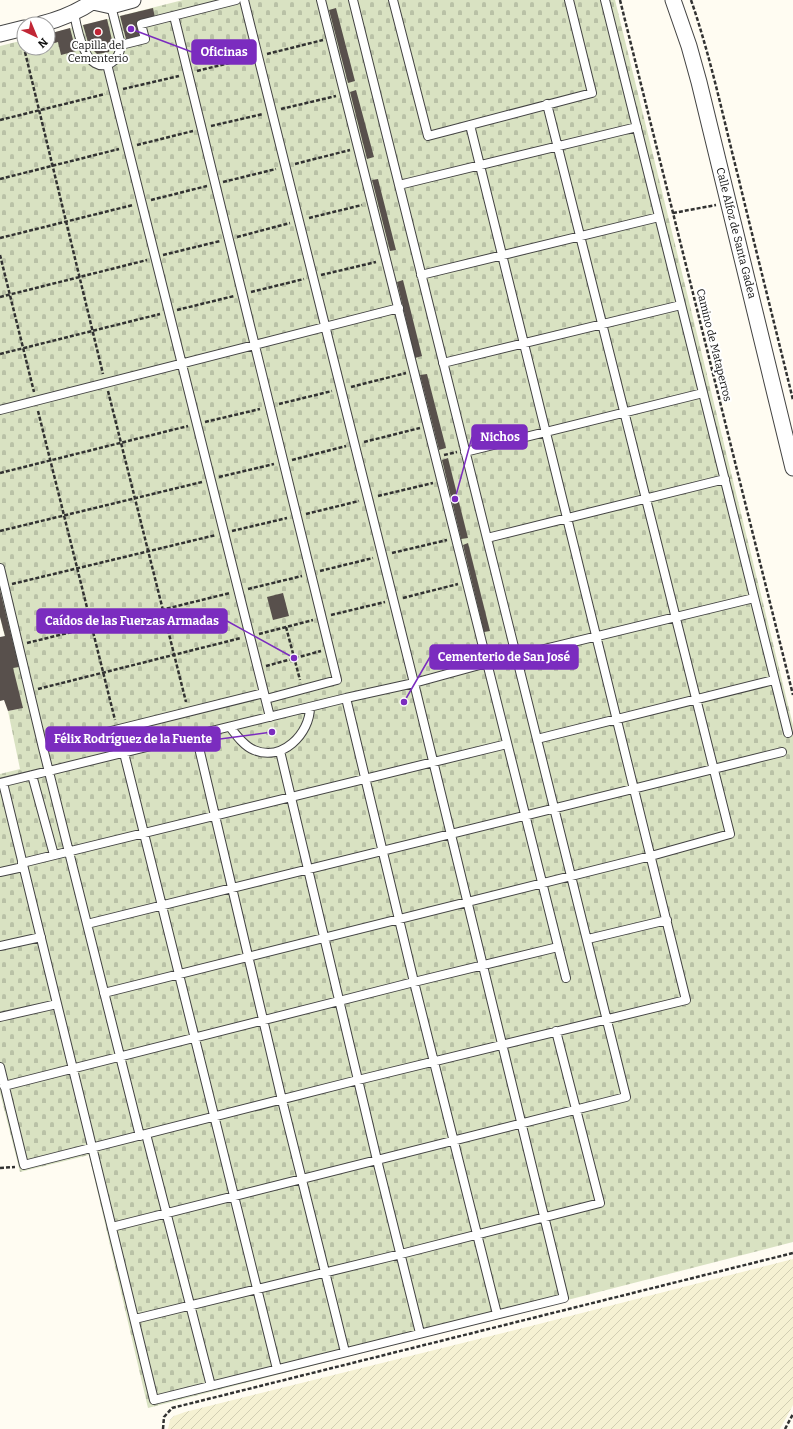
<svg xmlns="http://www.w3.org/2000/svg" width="793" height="1429" font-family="Bitter,serif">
  <defs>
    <pattern id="farmland-furrows" width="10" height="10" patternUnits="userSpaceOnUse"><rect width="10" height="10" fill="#f5f1d2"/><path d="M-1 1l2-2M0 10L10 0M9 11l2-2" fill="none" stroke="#d1ceb3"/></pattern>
    <pattern id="cemetery-stones" width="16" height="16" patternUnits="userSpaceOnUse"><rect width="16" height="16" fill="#d9e2c2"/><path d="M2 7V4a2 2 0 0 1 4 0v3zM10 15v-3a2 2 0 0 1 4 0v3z" fill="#b9c1a6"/></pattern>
  </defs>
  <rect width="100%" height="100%" fill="#fffcf2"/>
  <!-- farmland -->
  <path fill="url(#farmland-furrows)" d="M793,1259V1405L780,1429H168L170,1420L174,1416L185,1412L535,1325Z"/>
  <!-- cemetery -->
  <path fill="url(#cemetery-stones)" d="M183,0H615L793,725V1242L148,1408L89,1155L20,1172L0,1093V774L20,769L8,711L22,708L0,617V46L24,40V48H48V34Z"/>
  <!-- building -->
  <path fill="#58504c" d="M153,8L155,18L137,22L140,36L126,39L120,16Z
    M336,8L355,81L348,83L329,10Z
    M107,19L112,40L109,52L97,54L89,46L83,25Z
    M70,28L76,51L61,55L58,42L48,45V34Z
    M356,90L374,157L367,159L350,92Z
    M378,179L396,250L390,251L372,180Z
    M403,280L422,356L415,358L397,282Z
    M427,374L446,448L439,450L420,375Z
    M448,458L468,538L461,539L442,460Z
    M468,543L490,631L484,632L463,545Z
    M0,590L19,667L13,668L23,708L8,711L4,700L0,701V637L5,636L0,617Z
    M283,593L289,616L273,620L267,597Z"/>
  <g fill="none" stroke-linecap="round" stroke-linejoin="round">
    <!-- service casing -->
    <g stroke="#434343" stroke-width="10">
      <path id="service" d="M321,0L566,978
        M393,0L428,136L592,93L569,0
        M605,0L788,733
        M74,13C77,29 85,76 111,63C118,59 120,52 121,45L111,6
        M174,16L337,680L266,699
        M121,45L145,39L141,24L236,0
        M107,64L270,717
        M399,185L637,127
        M421,275L659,217
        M443,363L681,305
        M0,410L399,308
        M465,452L703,393
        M487,538L725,479
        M0,568L43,748L140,1136
        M346,698L414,982L497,1314
        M230,727C236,735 244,746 254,750C282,762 310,734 310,707
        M196,735L282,1100L345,1352
        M537,739L774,680
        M43,748L264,693
        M280,751L377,1160L420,1333
        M124,753L277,1369
        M32,775L54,855
        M0,783L346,698L414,683L487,663L754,598
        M3,783L154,1400L564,1298L414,683L244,0
        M22,863L507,744
        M0,872L23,867
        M87,924L782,752
        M588,939L667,920
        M0,946L41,937
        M104,993L651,856L730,834L547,104
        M0,1017L57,1004
        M0,1067L24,1165L358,1080L686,1000L470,125
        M4,1086L414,982L558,947
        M146,1134L211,1386
        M112,1227L626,1097L353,0
        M135,1319L401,1254L600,1203L556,1031"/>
    </g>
    <!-- minor casing -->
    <g stroke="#434343" stroke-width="17">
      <path id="minor" d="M673,0L689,46L699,82L793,468
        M93,2L111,6L133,0
        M41,24C61,19 78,12 95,0
        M0,34L24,28"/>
    </g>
    <!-- path -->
    <path stroke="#323232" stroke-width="2.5" stroke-dasharray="4 2" stroke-linecap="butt" d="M620,0L793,695
      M691,0C711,58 723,117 738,176C756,251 775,326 793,400
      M25,52L103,374
      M267,54L323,40
      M197,71L249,58
      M123,89L179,76
      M281,109L336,96
      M0,120L105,94
      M211,126L263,114
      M137,145L193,131
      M295,164L350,150
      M0,179L119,149
      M223,182L276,169
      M151,200L207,186
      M673,213L716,205
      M309,218L362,205
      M237,237L290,223
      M0,238L133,205
      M0,255L34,392
      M163,255L220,241
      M321,275L376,262
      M251,292L304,279
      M0,297L147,260
      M177,310L234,296
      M0,354L160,314
      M351,387L406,373
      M108,391L186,702
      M279,404L332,391
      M38,411L115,720
      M205,422L260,409
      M364,442L420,428
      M444,455L457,452
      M292,460L346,446
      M0,473L188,426
      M219,477L274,464
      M378,496L433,483
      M306,514L359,501
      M0,531L202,482
      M232,531L287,518
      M392,553L447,540
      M320,571L373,558
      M12,584L216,535
      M248,589L302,576
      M403,598L458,584
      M331,615L385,602
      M286,627L300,680
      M259,634L313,620
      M27,643L230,593
      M266,666L321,651
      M38,689L241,638
      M0,1168L15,1167
      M163,1429L164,1417L172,1408L793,1253
      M785,1429L793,1414"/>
    <!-- service -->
    <use href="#service" stroke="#fff" stroke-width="8"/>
    <!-- minor -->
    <use href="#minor" stroke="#fff" stroke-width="15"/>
  </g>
  <!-- markers -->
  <circle fill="#c12635" stroke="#fff" stroke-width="1.5" cx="98" cy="32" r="4"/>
  <g text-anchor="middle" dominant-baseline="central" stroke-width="4" stroke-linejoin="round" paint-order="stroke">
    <!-- poi labels -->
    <g font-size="11" fill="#101010" stroke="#fff">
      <text x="98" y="45">Capilla del<tspan x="98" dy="13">Cementerio</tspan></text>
    </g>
    <!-- street labels -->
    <g font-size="11" fill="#101010" stroke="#fff">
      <text transform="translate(736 233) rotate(76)">Calle Alfoz de Santa Gadea</text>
      <text transform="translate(714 345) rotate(76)">Camino de Mataperros</text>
    </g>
  </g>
  <!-- callouts -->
  <path fill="none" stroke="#7b2cbf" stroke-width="1.5" d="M131 29L192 52M455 499L472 437M294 658L227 621M404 702L430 657M272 732L220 739"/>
  <g fill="#7b2cbf" stroke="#fff" stroke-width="1.5">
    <circle cx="131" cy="29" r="4"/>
    <circle cx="455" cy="499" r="4"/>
    <circle cx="294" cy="658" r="4"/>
    <circle cx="404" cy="702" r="4"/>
    <circle cx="272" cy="732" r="4"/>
  </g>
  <g fill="#7b2cbf" stroke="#7b2cbf" stroke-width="1.5">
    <rect x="192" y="40" width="64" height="24" rx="4"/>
    <rect x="472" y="425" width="55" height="24" rx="4"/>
    <rect x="37" y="609" width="190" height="24" rx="4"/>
    <rect x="430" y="645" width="148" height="24" rx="4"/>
    <rect x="46" y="727" width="174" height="24" rx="4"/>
  </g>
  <g font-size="12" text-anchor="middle" font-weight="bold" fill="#fff">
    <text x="224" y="56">Oficinas</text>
    <text x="500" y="441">Nichos</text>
    <text x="132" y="625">Caídos de las Fuerzas Armadas</text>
    <text x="504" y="661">Cementerio de San José</text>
    <text x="133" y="743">Félix Rodríguez de la Fuente</text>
  </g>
  <!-- north arrow -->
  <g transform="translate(36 36) rotate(136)"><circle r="19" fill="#ffffff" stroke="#9f9f9f"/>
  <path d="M0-3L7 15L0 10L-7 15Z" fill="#c12635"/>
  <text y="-6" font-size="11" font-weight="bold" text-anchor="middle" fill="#101010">N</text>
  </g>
</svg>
